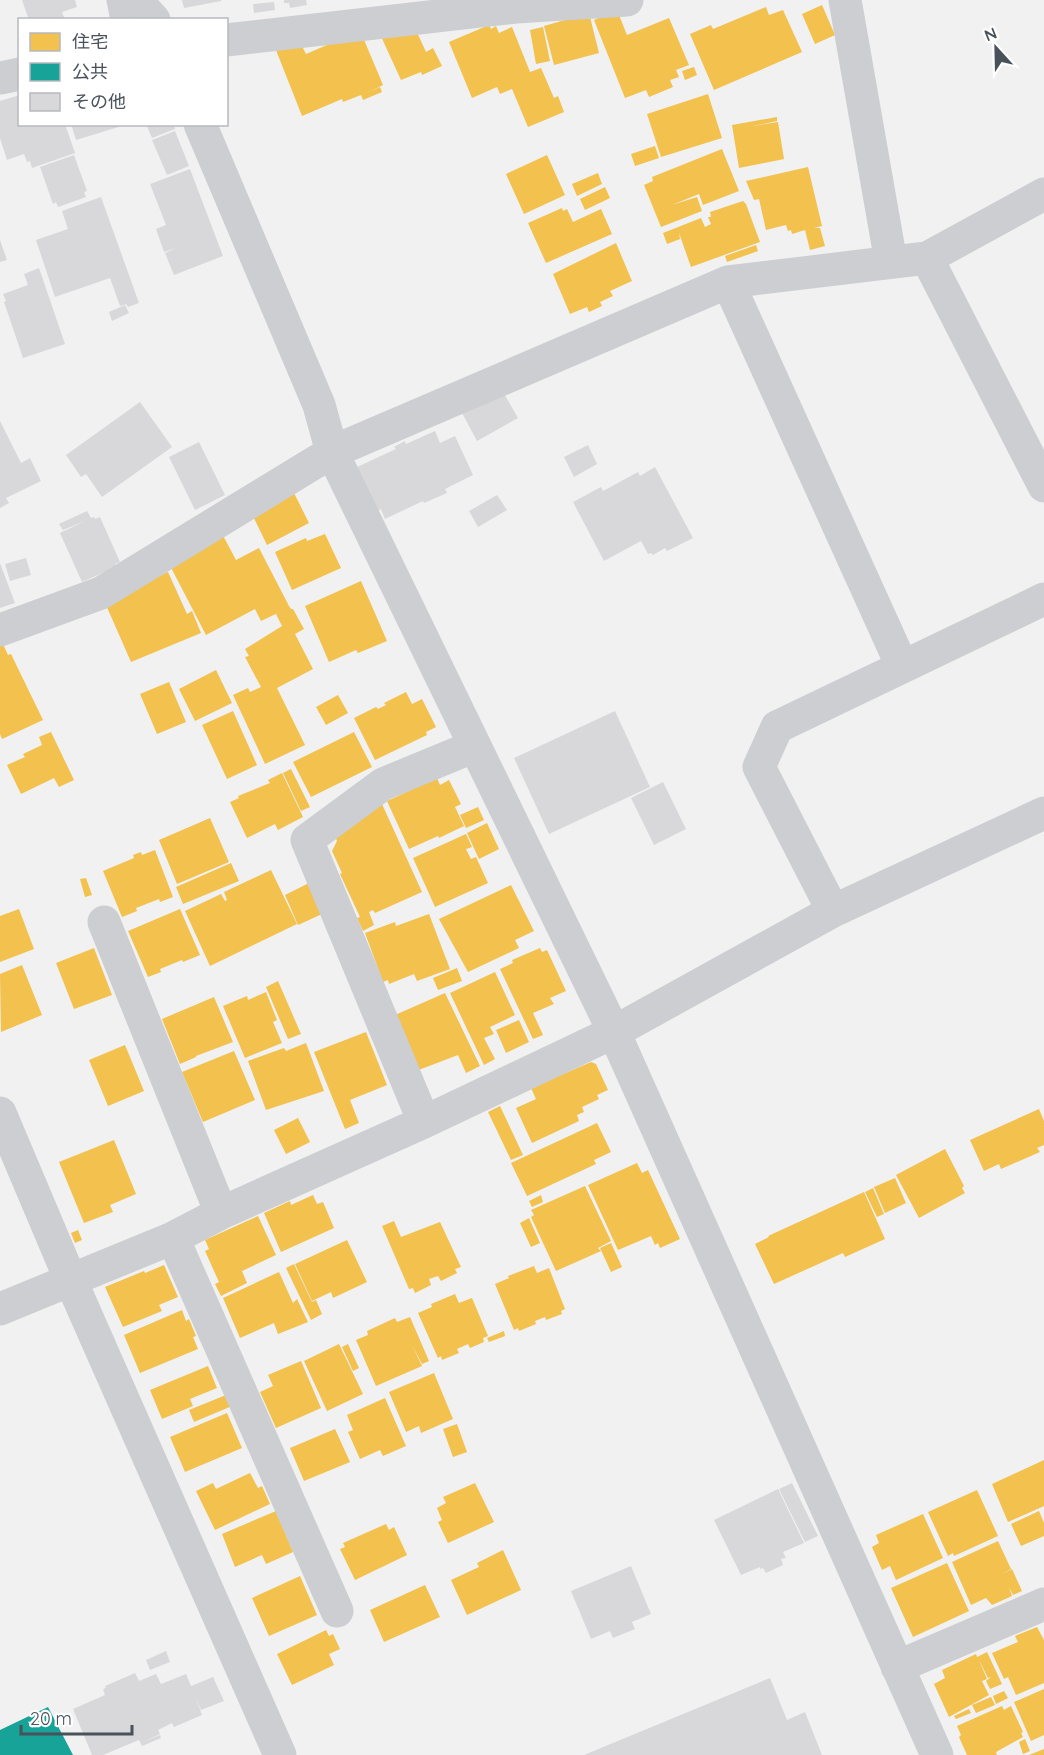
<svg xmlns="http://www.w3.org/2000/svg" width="1044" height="1755" font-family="Quicksand,'Noto Sans JP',sans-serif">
  <rect width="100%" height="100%" fill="#f1f1f1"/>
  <!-- homes -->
  <path fill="#f2c14e" d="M822,5L835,35L815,44L802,14Z
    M766,7L769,15L783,10L802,52L714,90L690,34L711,25L713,29Z
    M617,10L627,35L669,18L689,65L676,70L679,77L670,80L673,87L649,97L646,90L625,98L594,20Z
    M589,13L599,53L554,65L544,26Z
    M489,25L491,29L496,26L499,33L512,27L530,72L541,68L554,98L558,96L564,112L528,127L512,89L500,94L497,87L472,98L449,42Z
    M543,27L550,61L536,64L530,30Z
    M415,28L426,52L433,48L442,66L422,75L421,72L401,80L379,32Z
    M350,35H362L383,85L367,93L380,87L382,92L363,100L361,95L343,102L342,99L302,116L274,45L300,42L306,54Z
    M694,67L697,75L685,80L682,71Z
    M708,94L722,138L661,157L647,114Z
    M777,117V121L753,126L778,122L784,159L739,168L732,125Z
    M655,146L659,158L635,166L631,154Z
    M722,149L739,191L703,205L699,194L672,205L697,197L702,211L661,227L644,185L653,181L652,177Z
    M547,155L565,195L524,214L506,174Z
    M808,167L822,226L814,228H820L825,246L810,250L805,230L792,234L791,230L788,231L786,225L766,230L759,199L754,200L746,181Z
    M598,173L602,184L577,196L572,184Z
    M605,187L610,198L585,210L580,199Z
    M743,201L746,204L760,242L691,267L679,233L680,239L667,244L663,233L701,218L705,227L711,224L708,217H711L710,212Z
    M562,208L563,211L567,209L573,222L601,209L612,234L546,263L528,223Z
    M616,243L632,281L610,291L613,296L600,302L602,306L589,312L587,307L570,314L553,274Z
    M756,245L758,251L727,262L725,256Z
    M293,491L309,523L267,545L251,512Z
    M219,528L236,560L259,548L289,606L291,609H293L304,629L295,634L313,669L277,688L305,745L265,764L233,695L248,688L250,692L261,687L245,657L249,656L245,649L282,626L276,614L282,611L261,621L255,609L206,635L165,556Z
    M325,534L341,568L292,590L275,552L306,538L307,541Z
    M168,572L187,614L192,611L201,633L131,662L106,605L125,591Z
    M361,581L387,641L358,653L356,650L329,662L305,606Z
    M2,642L8,655L11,654L43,720L2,739L0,734V643Z
    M216,670L232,703L195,721L179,689Z
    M169,682L186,722L157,734L140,694Z
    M406,692L412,704L422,699L436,727L426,732L427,735L375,760L354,718L376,707L378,709L386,705L384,703Z
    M338,695L348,713L326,725L316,707Z
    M233,711L257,765L227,779L202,725Z
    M51,732L74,780L59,787L54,778L21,794L7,765L25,757L23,754L42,745L39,737Z
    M354,732L372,767L311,797L293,762Z
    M291,769L310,807L301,811L283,773Z
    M282,773L303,817L278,830L275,824L247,838L230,802L239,798L238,796L270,783L268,780Z
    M437,778L440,785L449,780L461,804L455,807L464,826L439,838L438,836L409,849L387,801Z
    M382,804L422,892L375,913L373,910L369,912L374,925L363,931L357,918L360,917L340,874L342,873L332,851L337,841L335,836Z
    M478,807L484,820L466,828L460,815Z
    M210,818L229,862L177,884L159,840Z
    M487,823L499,849L479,859L467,833Z
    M466,834L472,847L466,849L471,859L476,857L488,883L435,907L413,858Z
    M155,850L173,897L160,902L159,899L136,908L137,911L122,917L103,871L134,858L133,855L141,852L142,855Z
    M231,863L239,881L183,904L176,887Z
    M271,870L297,924L210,966L185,911L221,894L225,901L227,900L224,892Z
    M86,878L92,895L85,897L80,879Z
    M309,883L322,914L298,925L285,895Z
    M511,885L534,931L515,940L519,948L468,972L439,919Z
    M19,909L34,949L0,962V916Z
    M180,909L200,955L183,962L182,960L160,969L161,972L148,977L128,931Z
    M429,914L450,969L417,981L414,974L389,984L388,980L383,982L365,933L395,922L396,926Z
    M94,948L112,995L74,1009L56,963Z
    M540,948L542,952L547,950L566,991L550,998L554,1004L533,1013L543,1035L533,1039L500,969L513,963L512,960Z
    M22,965L42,1015L1,1032L0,974Z
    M457,968L462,981L438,990L433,978Z
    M495,972L515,1015L490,1027L494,1034L484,1038L495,1059L484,1065L450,993Z
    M278,981L301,1034L288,1039L266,987Z
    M266,992L277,1020L273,1022L282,1043L245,1058L223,1006L247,996L248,1000Z
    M445,993L480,1066L466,1073L458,1055L416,1071L395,1015Z
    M214,997L233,1042L196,1056V1057L180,1064L162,1019Z
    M519,1020L529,1042L506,1053L496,1030Z
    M366,1032L387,1085L350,1100L359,1123L345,1129L314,1052Z
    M306,1043L324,1091L266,1110L248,1061L284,1048L286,1051Z
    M125,1045L144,1091L108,1106L89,1060Z
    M234,1051L255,1100L203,1122L182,1072Z
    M591,1062L596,1064L608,1090L597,1095L599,1099L582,1107L584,1112L577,1115L579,1121L532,1143L516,1108L536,1099L531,1088Z
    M500,1106L523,1155L511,1160L488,1112Z
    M1039,1109L1044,1121V1145L1037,1148L1040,1152L1001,1169L999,1164L984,1171L970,1140Z
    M298,1118L310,1142L286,1154L274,1130Z
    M597,1123L611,1152L594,1160L596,1164L527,1196L511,1163Z
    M114,1140L136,1194L110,1205L113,1212L84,1223L59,1162Z
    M945,1149L964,1186L962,1188L965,1193L919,1218L896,1175Z
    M637,1163L642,1173L648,1170L680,1239L660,1248L658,1243L655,1245L651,1236L618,1250L588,1185Z
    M895,1178L906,1203L885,1213L874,1187Z
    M585,1186L611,1241L598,1248L601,1251L556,1271L531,1217L534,1215L531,1210Z
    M873,1188L884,1214L877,1217L865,1192Z
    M864,1192L885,1239L845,1257L843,1253L774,1284L755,1244L769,1237L768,1236Z
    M313,1195L317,1204L323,1202L334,1228L281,1252L264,1213L290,1201L291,1205Z
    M541,1195L543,1202L532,1207L529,1201Z
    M258,1216L276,1255L242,1271L247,1283L221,1296L215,1284L230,1277L219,1282L205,1251L209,1249L205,1240Z
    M529,1218L540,1243L531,1247L520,1223Z
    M394,1221L401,1237L440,1222L461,1267L455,1269L457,1273L441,1281L438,1276L429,1279L431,1285L415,1293L413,1288L409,1289L382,1226Z
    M78,1230L82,1240L75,1243L71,1233Z
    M347,1240L367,1282L333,1298L331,1292L312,1301L295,1264Z
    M611,1243L622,1267L611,1272L600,1248Z
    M294,1264L312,1302L316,1300L322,1314L311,1320L286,1268Z
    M164,1265L178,1297L159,1305L162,1311L123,1327L105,1287L144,1271L145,1273Z
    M534,1266L537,1273L549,1268L565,1309L561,1311L562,1314L546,1320L545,1317L535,1321L536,1324L519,1331L518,1328L514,1330L495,1284L509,1278L508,1276Z
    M279,1272L293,1303L297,1299L308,1322L278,1334L274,1323L240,1338L223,1298Z
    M455,1294L459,1303L472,1298L488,1336L483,1338L484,1342L470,1348L468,1344L457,1349L459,1353L442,1360L441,1356L438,1358L418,1313L432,1307L431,1304Z
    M182,1310L186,1321L189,1319L196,1336L193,1337L198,1349L140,1373L124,1335Z
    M410,1317L429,1361L422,1364L412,1345L422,1366L376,1386L356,1340L368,1335L367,1331L395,1318L397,1322Z
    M504,1331L505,1336L489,1342L487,1338Z
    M339,1344L363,1394L327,1411L304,1361Z
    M348,1344L359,1368L353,1371L342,1347Z
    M301,1361L321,1408L276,1428L260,1392L273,1386L268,1375Z
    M208,1366L217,1388L190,1399L193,1406L162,1419L150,1390Z
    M434,1373L453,1419L421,1433L419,1426L406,1432L389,1392Z
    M226,1395L232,1406L194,1422L189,1410Z
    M385,1398L406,1446L383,1456L380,1450L360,1459L348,1432L353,1430L347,1415Z
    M227,1413L242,1448L185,1472L170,1437Z
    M457,1424L467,1452L453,1457L443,1429Z
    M335,1429L350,1462L304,1481L290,1448Z
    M1044,1460V1506L1008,1522L992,1484Z
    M250,1473L258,1488L262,1486L270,1504L215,1530L196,1491L213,1483L216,1489Z
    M475,1483L494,1522L448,1543L438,1522L442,1520L437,1508L446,1503L443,1497Z
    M977,1490L998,1536L954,1556L953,1553L948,1556L928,1512Z
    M276,1511L293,1552L266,1564L262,1555L235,1567L222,1534Z
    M1039,1511L1044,1523V1536L1021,1546L1011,1524Z
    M923,1514L943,1558L896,1580L890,1566L882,1570L872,1547L879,1543L876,1535Z
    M386,1524L389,1530L394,1527L407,1555L355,1580L340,1549L345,1547L343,1543Z
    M998,1541L1011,1569L1002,1574L1012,1569L1022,1591L1013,1595L1009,1587L1012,1596L992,1605L986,1598L971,1605L952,1562Z
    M503,1550L521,1590L467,1615L451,1580L479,1567L477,1563Z
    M947,1563L969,1611L913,1637L891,1588Z
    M300,1576L317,1615L269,1636L252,1598Z
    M425,1585L440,1617L384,1642L370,1610Z
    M1037,1627L1044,1640V1683L1016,1695L1008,1677L1004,1679L992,1653L1018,1642L1015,1636Z
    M326,1630L329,1636L333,1634L340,1649L329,1654L334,1665L292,1685L277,1654Z
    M987,1652L1002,1684L990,1689L986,1681L991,1677L988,1678L979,1660L987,1679L982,1681L989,1695L949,1717L934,1684L945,1678L942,1670L976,1654L977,1657Z
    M1044,1689V1735L1031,1741L1014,1702Z
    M1004,1691L1008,1698L996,1704L993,1696Z
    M991,1697L995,1705L976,1713L972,1705Z
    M1002,1706L1004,1710L1011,1706L1023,1732L1021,1733L1023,1737L996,1752L997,1755H967L959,1737L961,1735L957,1726Z
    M969,1709L971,1713L956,1719L954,1716Z
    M1025,1739L1030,1751L1023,1754L1019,1742Z
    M1044,1749V1755H1029Z"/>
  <!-- public -->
  <path fill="#17a398" d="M48,1707L73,1755H0V1730Z"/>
  <!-- building -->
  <path fill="#d8d8da" d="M22,0H75L77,7L62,12L65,20H29Z
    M182,0H221V1L184,8Z
    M284,0H306L307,5L290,8L289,3H284Z
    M274,2L275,10L254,13L253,4Z
    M20,95V124H65L75,153L32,168L30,161L27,162L24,154L7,160L0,138V101Z
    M71,124H125V125L76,140Z
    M146,124H174L175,129L152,138Z
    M175,131L189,166L167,175L152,140Z
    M74,155L87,191L84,192L86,197L58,207L56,202L53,204L40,167Z
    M190,169L223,256L174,275L165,253L176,248L164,252L156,229L166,225L150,184Z
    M101,197L139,303L128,307L126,304L130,303L120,306L110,278L55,297L36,240L68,229L62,211Z
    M0,240L7,260L0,262Z
    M39,268L65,344L23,358L4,302L6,301L3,294L28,285L24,274Z
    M125,305L129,313L112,321L109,312Z
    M502,390L518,418L477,441L462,413Z
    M140,402L172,447L102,497L86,474L81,477L66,455Z
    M0,421L21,463L30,458L41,481L6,498L9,503L0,508Z
    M435,431L440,443L455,436L473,475L445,489L447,493L424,503L423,501L385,519L381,509L378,511L357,467L396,449L394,447L405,441L406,444Z
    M199,442L225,495L195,510L169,457Z
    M588,445L597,464L574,477L564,457Z
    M655,467L693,538L667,551L665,548L653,555L651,553L648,554L641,541L604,561L573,502L601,487L603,491L638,472L640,476Z
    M497,495L507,510L478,527L469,511Z
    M87,511L91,518L94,517L95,519L100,517L120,562L115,564L116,567L82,582L60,533L85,521L63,530L59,524Z
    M26,558L31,575L10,581L5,564Z
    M0,563L15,603L0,608Z
    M615,711L650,787L549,834L514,758Z
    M663,782L686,829L654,845L631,798Z
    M792,1483L818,1536L805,1542L779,1489Z
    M778,1489L804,1543L783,1552L786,1558L781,1559L783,1565L766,1573L763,1568L760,1569V1567L741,1575L714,1520Z
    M631,1566L651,1614L632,1622L635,1629L613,1638L610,1631L591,1639L571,1591Z
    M166,1651L170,1662L150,1670L146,1660Z
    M135,1673L139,1681L156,1674L161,1684L186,1674L191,1686L213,1677L224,1701L201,1710L196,1698L202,1715L174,1727L172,1723L158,1730L160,1734L143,1742L160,1735L161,1738L142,1746L139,1740L103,1755H92L73,1709L105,1695L103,1689L106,1688L105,1686Z
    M770,1678L787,1720L805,1712L822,1755H584Z"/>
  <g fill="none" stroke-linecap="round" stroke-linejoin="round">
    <!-- pedestrian -->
    <path stroke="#ccced1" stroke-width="27" d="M120,0L124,20"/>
    <!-- minor -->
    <path stroke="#ccced1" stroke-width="33" d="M136,0L154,20
      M845,0L891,262
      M226,40L516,7L627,0
      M0,78L20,74
      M200,124L319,405L332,452L614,1032L937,1755
      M927,258L1044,486
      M728,282L902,666
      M0,630L101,593L332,452L728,282L927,258L1044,194
      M833,911L759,767L777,727L1044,599
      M104,922L221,1213
      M0,1113L71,1281L280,1755
      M424,1122L307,840L383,784L475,746
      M173,1238L337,1611
      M0,1309L173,1238L221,1213L424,1122L614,1032L833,911L1044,813
      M897,1667L1044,1604"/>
  </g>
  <!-- legend -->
  <rect x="18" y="18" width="210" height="108" fill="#ffffff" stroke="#b6b9bd" stroke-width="1.5"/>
  <rect x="30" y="33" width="30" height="18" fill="#f2c14e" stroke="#b6b9bd" stroke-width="1.5"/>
  <text x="72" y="48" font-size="18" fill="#49515b">住宅</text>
  <rect x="30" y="63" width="30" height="18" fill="#17a398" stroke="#b6b9bd" stroke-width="1.5"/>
  <text x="72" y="78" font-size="18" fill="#49515b">公共</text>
  <rect x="30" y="93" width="30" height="18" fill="#d8d8da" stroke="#b6b9bd" stroke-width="1.5"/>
  <text x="72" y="108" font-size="18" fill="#49515b">その他</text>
  <!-- north arrow -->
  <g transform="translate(996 48) rotate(338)" stroke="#ffffff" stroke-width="4.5" paint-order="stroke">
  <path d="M0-4.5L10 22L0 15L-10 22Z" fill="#49515b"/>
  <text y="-9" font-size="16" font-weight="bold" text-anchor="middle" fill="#49515b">N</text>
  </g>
  <!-- scale -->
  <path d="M21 1725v9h111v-9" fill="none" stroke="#49515b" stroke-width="3"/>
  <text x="30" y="1725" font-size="18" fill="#49515b" stroke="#ffffff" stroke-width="4.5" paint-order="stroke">20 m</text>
</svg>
